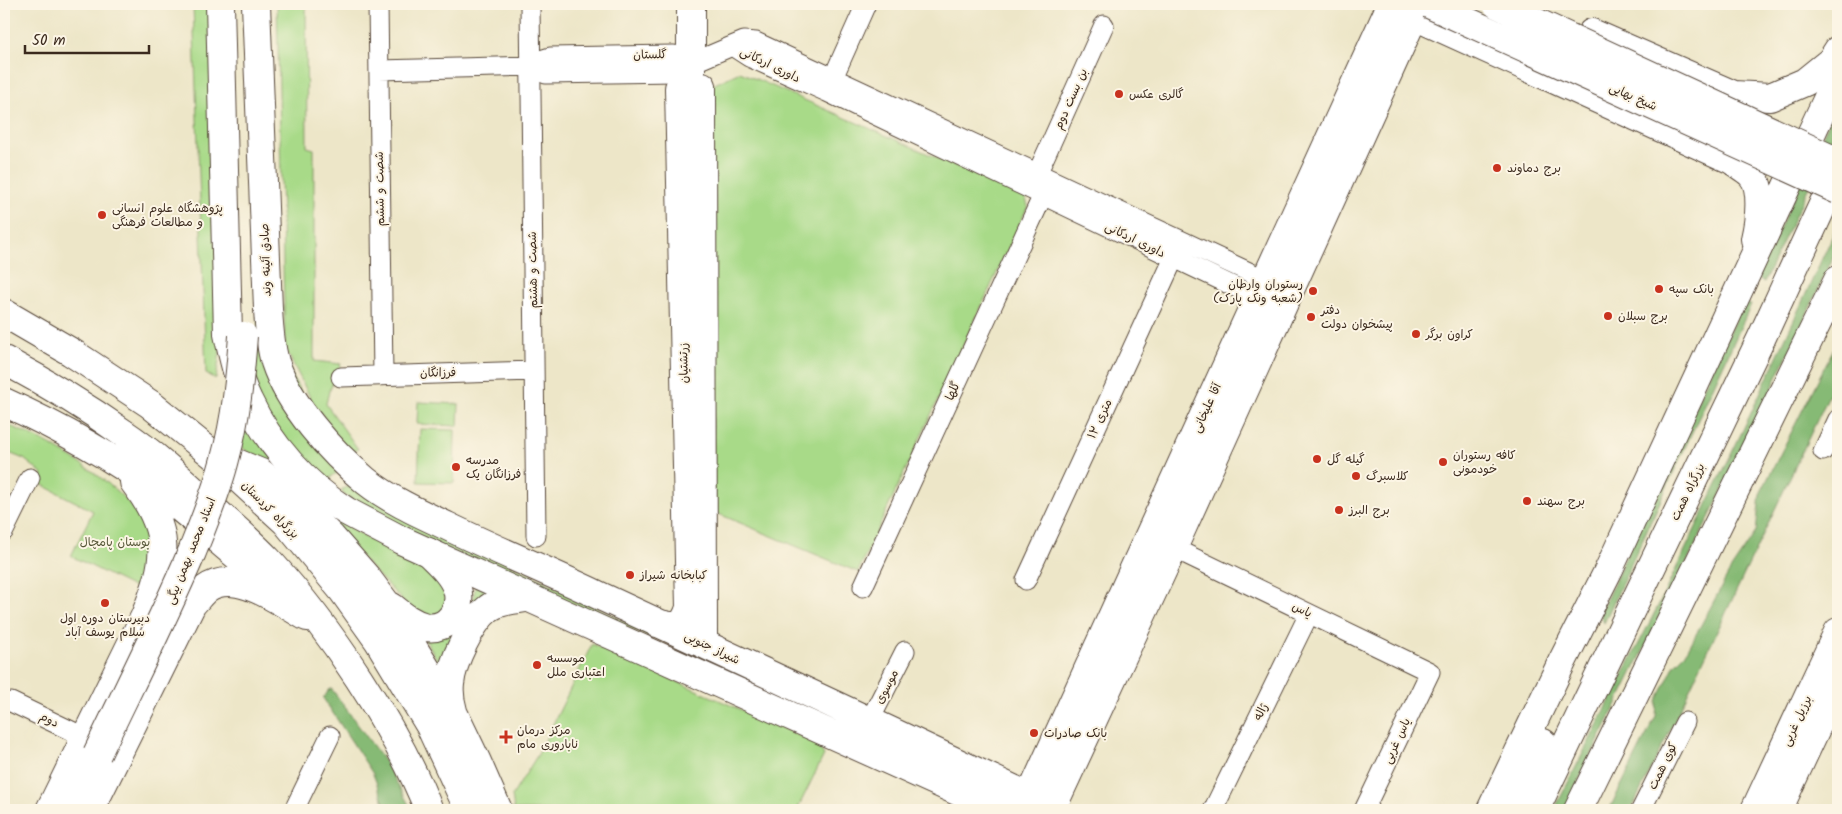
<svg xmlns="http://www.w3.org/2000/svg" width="1842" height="814" font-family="Kalam,'Playpen Sans Arabic',sans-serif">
  <rect width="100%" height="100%" fill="#fcf5e5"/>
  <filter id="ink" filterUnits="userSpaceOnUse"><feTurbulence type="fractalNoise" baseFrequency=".02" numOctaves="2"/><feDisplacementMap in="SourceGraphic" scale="10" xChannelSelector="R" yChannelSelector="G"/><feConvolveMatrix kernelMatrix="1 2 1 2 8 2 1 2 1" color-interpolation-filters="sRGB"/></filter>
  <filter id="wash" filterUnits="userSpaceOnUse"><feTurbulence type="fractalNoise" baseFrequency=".0096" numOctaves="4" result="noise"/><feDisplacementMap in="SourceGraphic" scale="20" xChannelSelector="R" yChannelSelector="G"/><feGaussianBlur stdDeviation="1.12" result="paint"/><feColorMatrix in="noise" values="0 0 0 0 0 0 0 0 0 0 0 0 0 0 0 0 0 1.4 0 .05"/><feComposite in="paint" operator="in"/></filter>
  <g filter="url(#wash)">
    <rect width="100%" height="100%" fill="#ede6c8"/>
    <!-- green -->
    <path fill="#a8da88" stroke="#728253" d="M193,4H212L223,332L216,379L206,374Z
      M277,4H306L307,147L314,149V361L341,364L329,391L326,404L358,449L350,453L313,403L285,348Z
      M740,72L1025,196L1028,206L858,572L714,512L706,88Z
      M258,312L342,469L331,477L327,490L251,397L257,348Z
      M418,402L459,404L458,426L417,424Z
      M243,414L353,530L387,549L425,565L450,586L442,617L417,616L316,510L242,447Z
      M4,424C43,437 124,484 142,522C153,545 149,569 147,594L71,556L93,511L39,483L43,474L24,459L4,451Z
      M420,429L455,430L454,483L418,482Z
      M347,487L355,488L652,635L653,637L651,638L412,534L343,494L342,489Z
      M477,582L500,590L444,671L423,636L470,608Z
      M592,644L816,743L824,755L797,810H514L512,796L540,751Z"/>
    <!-- forest -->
    <path fill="#86ba74" stroke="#607249" d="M1838,103V125L1764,282L1757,277Z
      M1838,224V247C1751,437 1657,623 1564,810H1554L1660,602L1750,415Z
      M1744,300L1751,305L1604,623L1600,613Z
      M1833,350L1838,354V376L1678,714L1631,810H1609L1656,716L1657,701L1675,664L1686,653L1731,569L1756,532L1760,494Z
      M331,688L385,762L412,810H387L373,774L323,698Z"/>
  </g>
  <g filter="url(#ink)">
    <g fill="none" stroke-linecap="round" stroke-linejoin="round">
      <!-- street casing -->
      <g stroke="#564638" stroke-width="21">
        <path id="street" d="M378,4L383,375
          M530,4L536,536
          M732,46L749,57L827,92L1258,298
          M531,66L546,74L675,72L684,70L692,63L732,46L744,41L756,42L1266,280
          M379,70L531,66L540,60L550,57L674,55L684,57L692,63
          M828,89L866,4
          M341,377L534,371
          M1823,451L1838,419
          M4,531L30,478
          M1163,543L1430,672L1364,810
          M1026,580L1179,247
          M863,587L1043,195L1037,174L1104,25
          M11,702L86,738
          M869,722L905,651
          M294,810L330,736
          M1213,810L1309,614
          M1641,810L1685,722"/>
      </g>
      <!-- secondary casing -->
      <g stroke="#564638" stroke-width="30">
        <path id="secondary" d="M220,4L228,334C233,357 238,380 248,400C269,445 305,485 346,511C364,521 383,530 401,540L999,810
          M256,4L268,309C269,326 270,345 275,362C289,405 331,452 366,481C390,500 419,513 447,526C496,550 548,571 598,595C751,666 905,737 1057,810
          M691,87V4
          M657,623C676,628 683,629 690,608L679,88L702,86L703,643
          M62,810L97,754
          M1024,810L1391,5
          M1051,810L1173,548L1414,16
          M1755,810L1838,632
          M1778,810L1838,681"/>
      </g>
      <!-- highway casing -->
      <g stroke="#564638" stroke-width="30">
        <path id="highway" d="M1388,4L1732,160C1738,165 1746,169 1751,174C1764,187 1759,222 1755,239
          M1592,33L1734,95L1770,97L1805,82L1831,61L1838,50
          M4,313L71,352L150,404L212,454L286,522L343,591L378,640L430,726L469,810
          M4,360C45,382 85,406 123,433C153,453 181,479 207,503C227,522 249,540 268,560C330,628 395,725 429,810
          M4,402C57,426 111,456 159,491C193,517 225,547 259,574
          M232,461L261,473L295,501L331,537L367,578L385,602L453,712L477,762L498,810
          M392,607C403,616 413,624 426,627C448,631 463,608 457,589C452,574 439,563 428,552
          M453,711C450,701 449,693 450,684C452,662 471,622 489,608C500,600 513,600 526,598
          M50,810L145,616C168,560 172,532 134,482
          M90,810L192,604C197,599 201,593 206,589C235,567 280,602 307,617
          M1491,810L1562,662L1609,569L1838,76
          M1520,810L1529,774L1543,743
          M1535,810L1761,339L1838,172
          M1578,810L1838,280"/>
      </g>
      <!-- street -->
      <use href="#street" stroke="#fff" stroke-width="19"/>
      <!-- secondary -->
      <use href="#secondary" stroke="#fff" stroke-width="28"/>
      <!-- highway -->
      <use href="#highway" stroke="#fff" stroke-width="28"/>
      <!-- secondary-bridge casing -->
      <g stroke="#564638" stroke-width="30" stroke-linecap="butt">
        <path id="secondary-bridge" d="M1429,4L1838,190
          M1497,4L1838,162
          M97,754C129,687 163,620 192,552C204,522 217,491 225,459C236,419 240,377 243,336"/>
      </g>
      <!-- secondary-bridge -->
      <use href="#secondary-bridge" stroke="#fff" stroke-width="28"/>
    </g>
  </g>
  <!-- markers -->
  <g fill="#c8321e" stroke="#fcf5e5" stroke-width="2">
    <circle cx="1119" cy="94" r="5"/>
    <circle cx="1497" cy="168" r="5"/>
    <circle cx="102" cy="215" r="5"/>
    <circle cx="1659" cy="289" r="5"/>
    <circle cx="1313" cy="291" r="5"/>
    <circle cx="1608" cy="316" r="5"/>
    <circle cx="1311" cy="317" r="5"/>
    <circle cx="1416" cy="334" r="5"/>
    <circle cx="1317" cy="459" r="5"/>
    <circle cx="1443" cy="462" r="5"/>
    <circle cx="456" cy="467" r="5"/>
    <circle cx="1356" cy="476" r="5"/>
    <circle cx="1527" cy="501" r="5"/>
    <circle cx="1339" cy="510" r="5"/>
    <circle cx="630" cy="575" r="5"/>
    <circle cx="105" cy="603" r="5"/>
    <circle cx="537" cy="665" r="5"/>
    <circle cx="1034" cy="733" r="5"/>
    <path d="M503.5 729.5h5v5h5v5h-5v5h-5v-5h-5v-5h5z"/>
  </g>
  <g text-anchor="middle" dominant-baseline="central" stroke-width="4" stroke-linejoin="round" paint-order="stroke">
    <!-- street labels -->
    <g font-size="12" fill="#3b2a1e" stroke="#fcf5e5">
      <text transform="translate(650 55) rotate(-1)">گلستان</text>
      <text transform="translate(770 65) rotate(26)">داوری اردکانی</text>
      <text transform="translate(1633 97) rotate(24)">شیخ بهایی</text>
      <text transform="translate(1071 99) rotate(-66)">بن بست دوم</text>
      <text transform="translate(380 189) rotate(-91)">شصت و ششم</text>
      <text transform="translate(1135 240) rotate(26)">داوری اردکانی</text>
      <text transform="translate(266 260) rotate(-92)">صادق آئینه وند</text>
      <text transform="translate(533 270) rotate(-91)">شصت و هشتم</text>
      <text transform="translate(684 363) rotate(-91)">زرتشتیان</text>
      <text transform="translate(438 373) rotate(-1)">فرزانگان</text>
      <text transform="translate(953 391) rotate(-65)">گلها</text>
      <text transform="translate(1207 408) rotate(-65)">آقا علیخانی</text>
      <text transform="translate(1100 419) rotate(-65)">۱۲ متری</text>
      <text transform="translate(1688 492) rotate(-64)">بزرگراه همت</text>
      <text transform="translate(270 510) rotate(45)">بزرگراه کردستان</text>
      <text transform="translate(191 551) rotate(-68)">استاد محمد بهمن بیگی</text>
      <text transform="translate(1302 610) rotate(26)">یاس</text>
      <text transform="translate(712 648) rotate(26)">شیراز جنوبی</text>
      <text transform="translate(887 687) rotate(-63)">موسوی</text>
      <text transform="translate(1261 712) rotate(-64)">ژاله</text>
      <text transform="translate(49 720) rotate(26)">دوم</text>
      <text transform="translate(1797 721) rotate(-65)">برزیل غربی</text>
      <text transform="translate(1397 741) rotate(-65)">یاس غربی</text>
      <text transform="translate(1663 766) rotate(-64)">کوی همت</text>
    </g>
    <!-- poi labels -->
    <g font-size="12" fill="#3b2a1e" stroke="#fcf5e5" text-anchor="start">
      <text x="1129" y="94">گالری عکس</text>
      <text x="1507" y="168">برج دماوند</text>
      <text x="112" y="208">پژوهشگاه علوم انسانی<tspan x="112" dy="14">و مطالعات فرهنگی</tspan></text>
      <text x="1303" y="284" text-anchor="end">رستوران وارطان<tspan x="1303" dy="14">(شعبه ونک پارک)</tspan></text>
      <text x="1669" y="289">بانک سپه</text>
      <text x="1321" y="310">دفتر<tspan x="1321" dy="14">پیشخوان دولت</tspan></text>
      <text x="1618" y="316">برج سبلان</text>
      <text x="1426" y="334">کراون برگر</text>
      <text x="1453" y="455">کافه رستوران<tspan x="1453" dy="14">خودمونی</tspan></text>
      <text x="1327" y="459">گیله گل</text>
      <text x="466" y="460">مدرسه<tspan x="466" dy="14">فرزانگان یک</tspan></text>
      <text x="1366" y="476">کلاسبرگ</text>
      <text x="1537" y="501">برج سهند</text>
      <text x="1349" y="510">برج البرز</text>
      <text x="640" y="575">کبابخانه شیراز</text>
      <text x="105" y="618" text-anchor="middle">دبیرستان دوره اول<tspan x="105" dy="14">سلام یوسف آباد</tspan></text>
      <text x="547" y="658">موسسه<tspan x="547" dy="14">اعتباری ملل</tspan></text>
      <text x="517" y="730">مرکز درمان<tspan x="517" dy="14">ناباروری مام</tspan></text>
      <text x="1044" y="733">بانک صادرات</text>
    </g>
    <!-- park labels -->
    <g font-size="12" fill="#565638" stroke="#fcf5e5">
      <text x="115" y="542">بوستان پامچال</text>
    </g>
  </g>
  <!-- margin -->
  <rect width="1842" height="814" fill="none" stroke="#fcf5e5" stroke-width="20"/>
  <!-- scale -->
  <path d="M25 45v8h124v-8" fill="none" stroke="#3b2a1e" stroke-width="2.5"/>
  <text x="32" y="45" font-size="15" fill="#3b2a1e" stroke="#fcf5e5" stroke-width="4" paint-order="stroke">50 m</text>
</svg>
